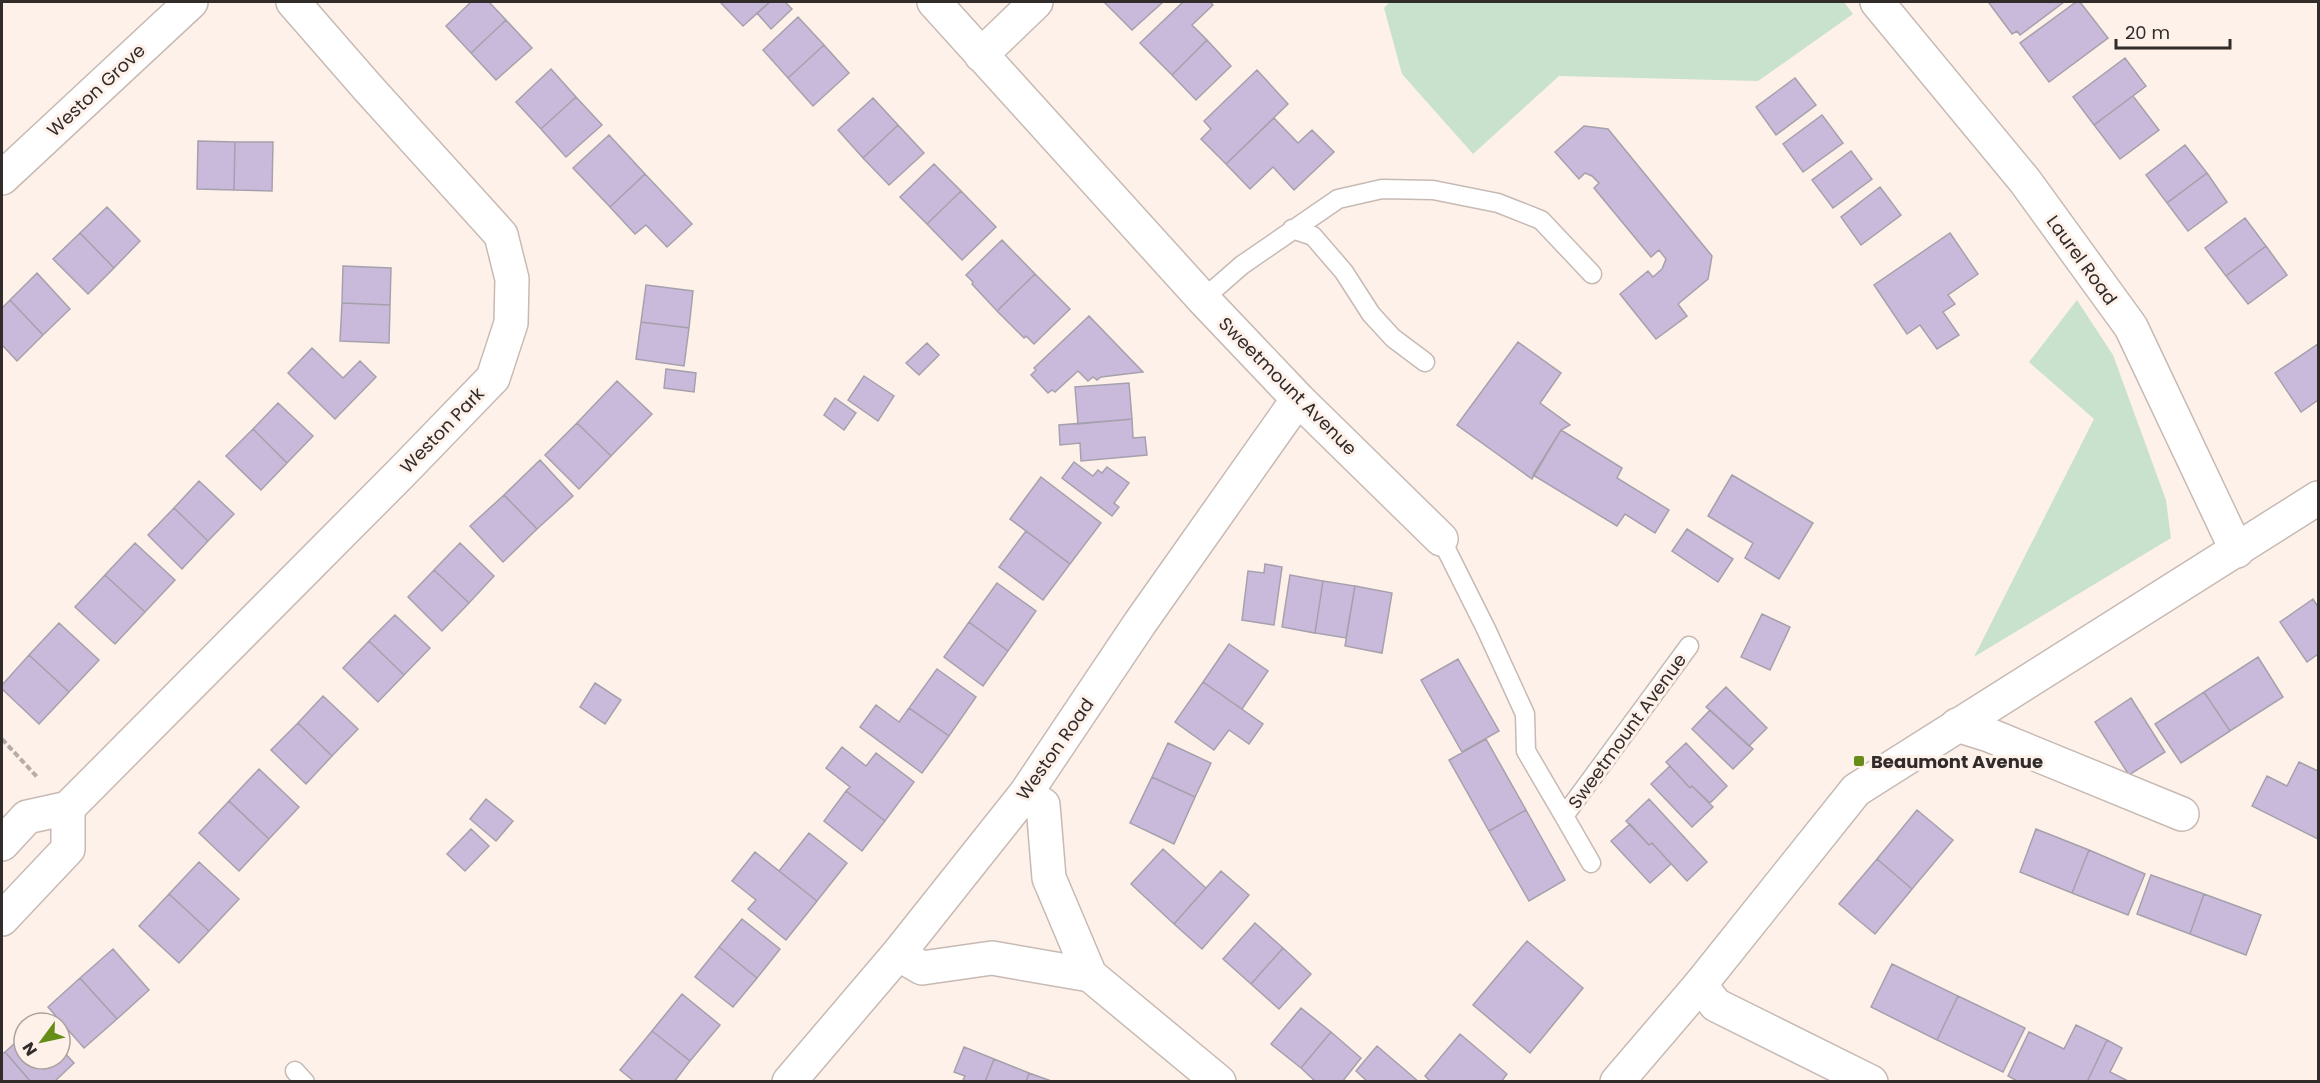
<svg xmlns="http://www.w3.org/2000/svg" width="2320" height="1083" font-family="Poppins,sans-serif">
  <rect width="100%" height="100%" fill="#fef1ea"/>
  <!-- green -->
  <path fill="#c9e2cd" d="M1390,2H1844L1853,14L1758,81L1559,76L1473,154L1402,74L1384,8Z
    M2077,300L2113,355L2166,500L2171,538L1974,657L2094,419L2029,362Z"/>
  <!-- building -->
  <path fill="#c9badb" stroke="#a5a1ac" stroke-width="1.5" d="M471,2H489L506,20L471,53L446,26Z
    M720,2H770L743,26Z
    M770,2H785L792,9L771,29L757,13Z
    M1104,2H1163L1132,30Z
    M1183,2H1210L1213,5L1192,25L1207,40L1172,75L1140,43Z
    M1991,2H2064L2020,35L2017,31L2012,34L1989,3Z
    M2076,2H2080L2108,38L2049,82L2020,43Z
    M798,17L824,45L788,78L763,50Z
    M506,20L532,48L496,80L471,53Z
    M1207,40L1231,66L1196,100L1172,75Z
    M824,45L849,73L813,106L788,78Z
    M2125,58L2146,86L2094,125L2073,97Z
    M551,69L576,97L541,129L516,102Z
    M1257,70L1288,104L1226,164L1201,139L1211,129L1204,121Z
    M1795,78L1816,105L1776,135L1756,107Z
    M2133,96L2159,130L2120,159L2094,125Z
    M576,97L602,125L566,157L541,129Z
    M873,98L898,125L863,158L838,130Z
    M1822,115L1843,143L1803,172L1783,144Z
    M1274,118L1298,143L1312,130L1334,152L1294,190L1273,167L1250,189L1226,164Z
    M898,125L924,153L889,185L863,158Z
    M1584,126L1608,129L1712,256L1708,279L1678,304L1687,316L1656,339L1620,294L1648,271L1653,277L1662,269L1666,259L1659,250L1651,257L1594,188L1599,183L1592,176L1585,173L1579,179L1555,152Z
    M609,135L645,174L610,207L573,168Z
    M198,141L235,142L234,190L197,189Z
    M235,142H273L272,191L234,190Z
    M2185,145L2207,173L2167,203L2146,175Z
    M1851,151L1872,179L1833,208L1812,180Z
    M934,164L961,191L927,224L900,197Z
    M2207,173L2227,202L2188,231L2167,203Z
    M645,174L692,224L667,247L646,225L635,234L610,207Z
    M1880,187L1901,215L1861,245L1841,217Z
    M961,191L996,227L962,260L927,224Z
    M107,207L140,241L114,268L80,233Z
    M2245,218L2266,246L2226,276L2205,248Z
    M80,233L114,268L88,294L53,259Z
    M1950,233L1978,274L1948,295L1955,304L1943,312L1959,335L1937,349L1920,325L1907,334L1874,285Z
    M1002,240L1035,274L997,311L972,284L973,282L966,275Z
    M2266,246L2287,275L2248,304L2226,276Z
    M343,266L391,268L390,305L342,303Z
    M37,273L70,309L43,335L10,300Z
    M1035,274L1070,309L1034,344L1026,336L1024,338L997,311Z
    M646,285L693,291L689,328L641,322Z
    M10,300L43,335L17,361L2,345V308Z
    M342,303L390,305L389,343L340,341Z
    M1089,316L1143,372L1101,377L1097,380L1093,377L1088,381L1078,371L1055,392L1052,390L1048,393L1031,375L1036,370L1034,368Z
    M641,322L689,328L684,366L636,359Z
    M1518,342L1561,373L1540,403L1570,425L1561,430L1532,479L1457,425Z
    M927,343L939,355L919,375L906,363Z
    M2318,344V400L2301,412L2275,373Z
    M312,348L343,378L360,361L376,377L335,419L288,373Z
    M666,369L696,373L694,392L664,388Z
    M864,376L894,396L878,421L848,400Z
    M617,381L652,414L611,456L577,423Z
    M1129,383L1132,419L1078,424L1075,387Z
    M835,398L856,413L844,430L824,415Z
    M278,403L313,436L287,463L253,429Z
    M1132,419L1133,438L1145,437L1147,455L1081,461L1080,443L1060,445L1059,425Z
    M577,423L611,456L579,489L545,455Z
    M253,429L287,463L261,490L226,456Z
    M1561,430L1622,468L1617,478L1669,510L1655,533L1625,514L1617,526L1533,475Z
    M540,460L573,496L537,529L504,495Z
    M1074,462L1093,476L1098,470L1102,473L1107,467L1129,483L1114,503L1119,507L1112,516L1062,478Z
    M1732,475L1813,523L1779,579L1745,558L1753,543L1708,516Z
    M1041,477L1101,523L1070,564L1010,519Z
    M199,481L234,514L208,541L174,508Z
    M504,495L537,529L503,562L470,526Z
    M174,508L208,541L182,569L148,535Z
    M1687,529L1733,559L1718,582L1672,551Z
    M1026,531L1070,564L1043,600L999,567Z
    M135,543L175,580L145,612L105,575Z
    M460,543L494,576L469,603L434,570Z
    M1265,564L1282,567L1274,625L1242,620L1248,571L1264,573Z
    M434,570L469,603L442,631L408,597Z
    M105,575L145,612L115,644L75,607Z
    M1290,575L1323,581L1315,633L1282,627Z
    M1323,581L1355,586L1346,638L1315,633Z
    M997,583L1036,611L1008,651L969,622Z
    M1355,586L1392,593L1382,653L1345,646Z
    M2313,599L2318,607V654L2307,662L2280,622Z
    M1762,614L1790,627L1770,670L1741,657Z
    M395,615L430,648L404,675L369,641Z
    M969,622L1008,651L983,686L944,657Z
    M59,623L99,660L69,692L29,655Z
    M369,641L404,675L378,702L343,668Z
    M1229,644L1268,671L1242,709L1203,682Z
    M29,655L69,692L39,724L2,689V685Z
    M2258,657L2283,697L2230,731L2204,692Z
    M1458,659L1499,731L1462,752L1421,680Z
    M937,669L976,697L949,736L909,708Z
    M1203,682L1263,724L1249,744L1229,730L1214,750L1175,722Z
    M595,683L621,700L605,724L580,707Z
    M1726,687L1767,728L1749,746L1706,707Z
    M2204,692L2230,731L2181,763L2155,724Z
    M323,696L358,729L332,756L298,723Z
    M2131,698L2165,752L2129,775L2095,722Z
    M876,705L899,722L909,708L949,736L922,773L860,727Z
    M1710,710L1753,749L1733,769L1692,729Z
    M298,723L332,756L306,784L271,750Z
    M1486,739L1526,810L1489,831L1449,760Z
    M1168,743L1211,763L1195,797L1152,777Z
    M1686,743L1727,786L1710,803L1692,786L1690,788L1666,762Z
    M842,747L866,766L876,753L914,782L885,821L846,791L850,787L826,768Z
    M2299,762L2318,771V839L2252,806L2267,776L2287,786Z
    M1670,766L1690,788L1692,786L1713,807L1692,827L1651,784Z
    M259,769L299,807L269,839L229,801Z
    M1152,777L1195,797L1174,844L1130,823Z
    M846,791L885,821L862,851L824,821Z
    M486,799L513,821L496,841L470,819Z
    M1649,799L1707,862L1687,881L1652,843L1649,845L1626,821Z
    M229,801L269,839L239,871L199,833Z
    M1526,810L1565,880L1529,901L1489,831Z
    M1917,810L1953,840L1912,889L1877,859Z
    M1630,824L1649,845L1652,843L1671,864L1650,883L1611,841Z
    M471,829L489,846L465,871L447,854Z
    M2036,829L2089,850L2072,893L2020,872Z
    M809,833L847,863L817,901L779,871Z
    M1163,849L1206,888L1174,924L1131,884Z
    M2089,850L2145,874L2128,915L2072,893Z
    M755,852L817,901L786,940L748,909L756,900L732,881Z
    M1877,859L1912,889L1875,934L1839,904Z
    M199,862L239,899L209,931L169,894Z
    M1221,871L1249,895L1202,949L1174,924Z
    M2151,875L2204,894L2190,934L2137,914Z
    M169,894L209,931L179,963L139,926Z
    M2204,894L2261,915L2246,955L2190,934Z
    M742,919L780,949L757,978L719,947Z
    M1255,923L1283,948L1251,984L1223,959Z
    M1527,941L1583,988L1530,1053L1473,1005Z
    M719,947L757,978L733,1007L695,977Z
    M1283,948L1311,974L1279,1009L1251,984Z
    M113,949L149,990L117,1019L80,978Z
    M1892,964L1958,996L1937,1040L1871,1007Z
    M80,978L117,1019L84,1048L48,1007Z
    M682,994L720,1025L690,1061L652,1031Z
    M1958,996L2025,1028L2003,1072L1937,1040Z
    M1301,1008L1331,1032L1301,1068L1271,1044Z
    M2076,1025L2107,1040L2087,1082H2019L2008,1076L2029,1032L2064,1049Z
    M652,1031L690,1061L674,1082H635L620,1070Z
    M1331,1032L1361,1058L1342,1082H1316L1301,1068Z
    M1460,1034L1507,1074L1501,1082H1431L1425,1076Z
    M24,1035V1059H60V1048L74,1063L54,1082H31L5,1052Z
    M2107,1040L2122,1048L2110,1072L2130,1082H2087Z
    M1377,1046L1419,1082H1368L1356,1071Z
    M964,1047L994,1059L985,1082H962L965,1076L954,1072Z
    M5,1052L31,1082H2V1054Z
    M994,1059L1029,1073L1026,1082H985Z
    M1029,1073L1054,1082H1026Z"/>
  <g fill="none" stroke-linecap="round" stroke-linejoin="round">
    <!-- service casing -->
    <g stroke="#c7bab4" stroke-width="21">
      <path id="service" d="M1292,229L1313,236L1344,272L1371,314L1393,338L1425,362
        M1203,299L1242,265L1338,199L1382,189L1433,190L1498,203L1541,220L1592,274
        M1441,539L1486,629L1525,714L1526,751L1564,816L1689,646
        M1564,816L1591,863
        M295,1071L305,1082"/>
    </g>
    <!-- minor casing -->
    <g stroke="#c7bab4" stroke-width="36">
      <path id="minor" d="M934,2L1203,299L1298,399L1441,539
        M1877,2L2025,181L2131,327L2237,551
        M981,55L1036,2
        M2,178L191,2
        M1957,725L1989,735L2182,814
        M1026,793L1043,805L1049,878L1090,975L1219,1082
        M2,844L27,817L68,808L402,472L493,378L511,323L512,279L501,235L368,88L293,2
        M2,919L68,849V808
        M898,954L922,968L992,958L1090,975
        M1700,985L1716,1005L1871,1082
        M789,1082L898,954L1026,793L1140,623L1298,399"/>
    </g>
    <!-- tertiary casing -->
    <g stroke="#c7bab4" stroke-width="36">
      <path id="tertiary" d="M1617,1082L1700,985L1856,790L2318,498"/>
    </g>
    <!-- path -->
    <path stroke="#b7aca7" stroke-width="4" stroke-dasharray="6 3" stroke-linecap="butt" d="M2,739L38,778"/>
    <!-- service -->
    <use href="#service" stroke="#fff" stroke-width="18"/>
    <!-- minor -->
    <use href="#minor" stroke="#fff" stroke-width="33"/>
    <!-- tertiary -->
    <use href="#tertiary" stroke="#fff" stroke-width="33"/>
  </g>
  <!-- markers -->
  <rect fill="#678d19" stroke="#fef1ea" stroke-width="2" x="1853" y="755" width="12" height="12" rx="3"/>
  <g text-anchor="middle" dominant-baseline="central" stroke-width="6" stroke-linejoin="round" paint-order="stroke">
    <!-- street labels -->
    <g font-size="18" fill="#312c2a" stroke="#fef1ea">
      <text transform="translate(96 90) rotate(-43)">Weston Grove</text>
      <text transform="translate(2082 260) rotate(54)">Laurel Road</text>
      <text transform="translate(1288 386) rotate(45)">Sweetmount Avenue</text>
      <text transform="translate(442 430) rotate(-46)">Weston Park</text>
      <text transform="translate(1627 731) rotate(-54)">Sweetmount Avenue</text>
      <text transform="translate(1055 749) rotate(-55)">Weston Road</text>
    </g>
    <!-- poi labels -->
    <g font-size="18" font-weight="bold" fill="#312c2a" stroke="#fef1ea" text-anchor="start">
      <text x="1871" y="761">Beaumont Avenue</text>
    </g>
  </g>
  <!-- border -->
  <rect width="2320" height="1083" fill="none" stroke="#312c2a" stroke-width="6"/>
  <!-- north arrow -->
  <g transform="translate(42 1041) rotate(237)"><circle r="28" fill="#fef1ea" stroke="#aca29d" stroke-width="1.5"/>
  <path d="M0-4.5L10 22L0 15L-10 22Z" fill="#678d19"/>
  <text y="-9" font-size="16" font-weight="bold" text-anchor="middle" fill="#312c2a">N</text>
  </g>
  <!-- scale -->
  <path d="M2116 39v9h114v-9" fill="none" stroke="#312c2a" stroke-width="3"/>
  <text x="2125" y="39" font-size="18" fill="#312c2a" stroke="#fef1ea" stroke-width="4.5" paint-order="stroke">20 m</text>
</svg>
